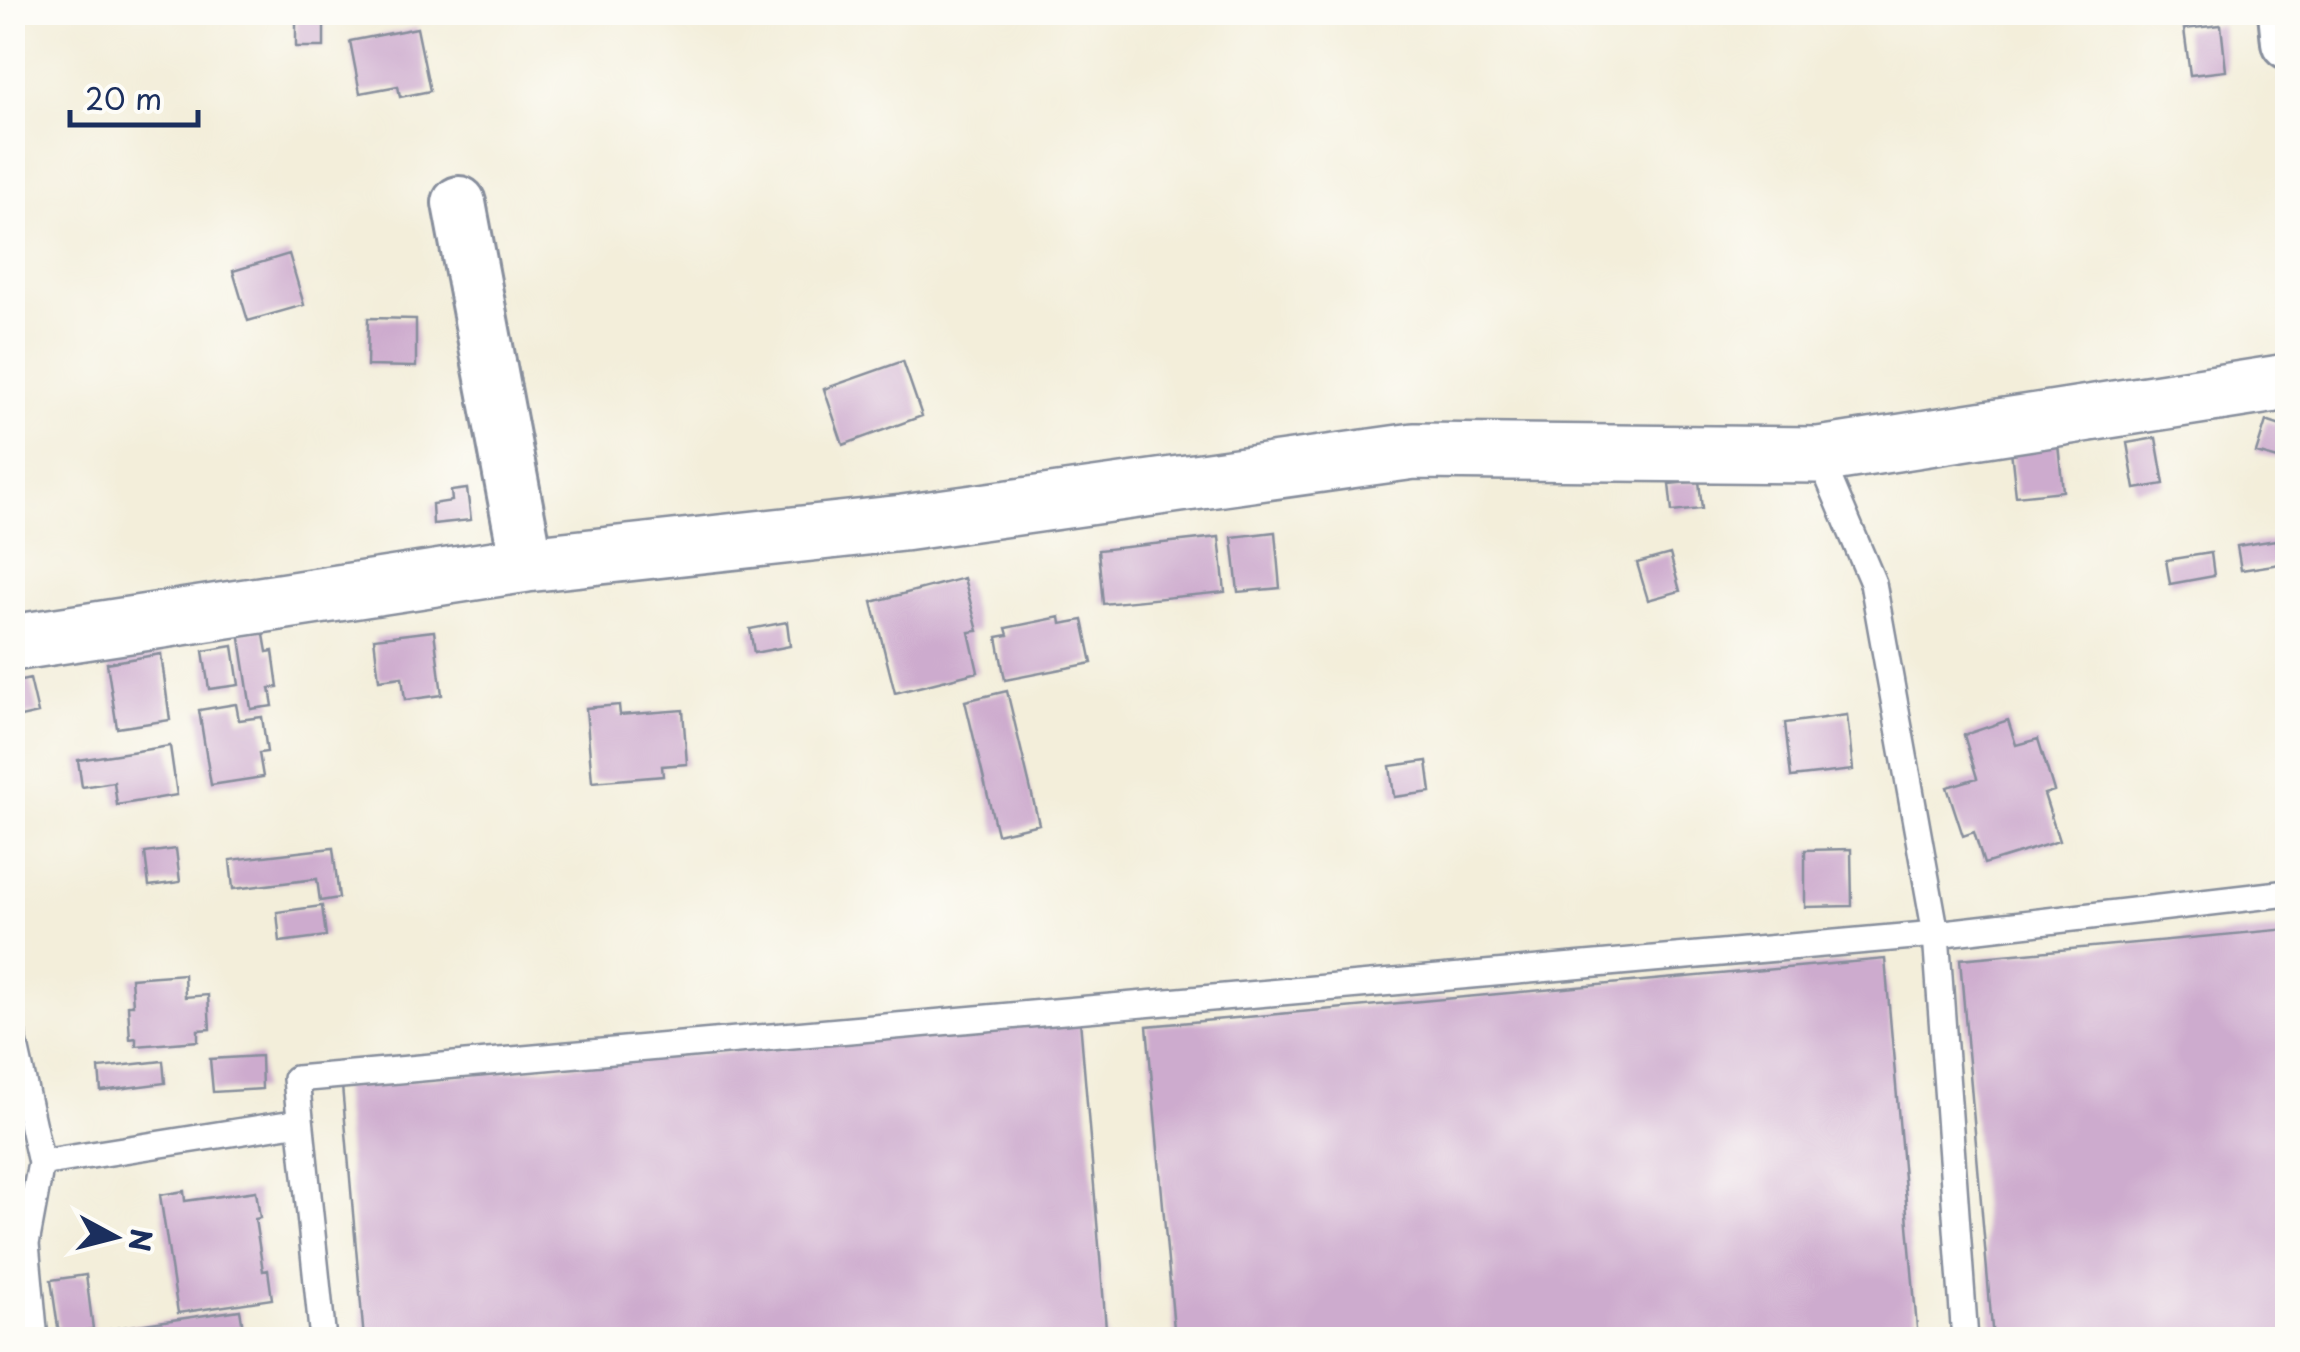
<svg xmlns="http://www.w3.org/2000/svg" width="2300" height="1352" font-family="'Playpen Sans',sans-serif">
  <rect width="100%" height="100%" fill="#fdfcf7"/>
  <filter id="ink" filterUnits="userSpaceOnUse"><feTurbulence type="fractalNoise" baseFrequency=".01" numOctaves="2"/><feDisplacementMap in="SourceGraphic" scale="20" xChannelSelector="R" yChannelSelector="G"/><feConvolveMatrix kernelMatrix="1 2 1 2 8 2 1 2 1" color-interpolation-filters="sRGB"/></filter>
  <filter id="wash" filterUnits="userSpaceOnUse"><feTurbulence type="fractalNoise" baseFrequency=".0048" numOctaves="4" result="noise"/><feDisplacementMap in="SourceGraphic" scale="40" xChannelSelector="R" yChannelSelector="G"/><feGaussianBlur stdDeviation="2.25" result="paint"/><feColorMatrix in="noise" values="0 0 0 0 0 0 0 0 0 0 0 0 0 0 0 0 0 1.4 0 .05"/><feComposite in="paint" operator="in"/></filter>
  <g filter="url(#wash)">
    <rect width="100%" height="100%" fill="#f3eeda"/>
    <g id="blocks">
      <!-- building -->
      <path fill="#cdabce" d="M296,15L324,16V47H296Z
        M2221,25L2226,71L2190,75L2184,29Z
        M417,28L430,91L400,97L398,86L360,93L350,41Z
        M289,254L304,305L248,321L233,271Z
        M368,318L416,319V367L367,366Z
        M903,361L922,416L843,445L824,389Z
        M2266,421L2287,428L2278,459L2256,453Z
        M2057,435L2063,491L2016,496L2010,441Z
        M2156,438L2164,484L2135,489L2127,443Z
        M1699,481L1702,509L1672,512L1669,484Z
        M467,489L471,520L433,524L432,504L452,501L451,491Z
        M1275,532L1280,588L1238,592L1232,537Z
        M1219,537L1225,592L1103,604L1098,550Z
        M2276,540L2280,564L2241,570L2237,546Z
        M2211,553L2214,576L2170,584L2166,560Z
        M1670,554L1680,591L1648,600L1637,563Z
        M964,578L978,631L969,632L978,672L895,693L872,602Z
        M1060,617L1061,624L1083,620L1092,663L1005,680L997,637L1008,635L1006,628Z
        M787,622L790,646L754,653L750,629Z
        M263,629L267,652L273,651L278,687L270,688L273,706L251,709L239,632Z
        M434,631L442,695L405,700L402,677L379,680L374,638Z
        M233,646L239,685L209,689L203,651Z
        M161,654L170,720L117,728L107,663Z
        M30,679L38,713L12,719V683Z
        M1007,691L1039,824L997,834L965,701Z
        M236,704L239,720L262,717L267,752L259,753L263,777L211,785L199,710Z
        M619,705L620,715L683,710L687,764L662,766L663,776L592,782L586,708Z
        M1847,715L1853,770L1791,777L1785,723Z
        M2008,720L2016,745L2038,739L2054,791L2044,794L2059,841L1984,864L1974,832L1963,836L1947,787L1977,778L1964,735Z
        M170,746L177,795L117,805L114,782L82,787L78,760Z
        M1427,761L1431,792L1394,797L1390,766Z
        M333,848L339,898L320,901L317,879L233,889L230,860Z
        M176,849L180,882L149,886L145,853Z
        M1851,849L1852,906L1805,907V850Z
        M322,906L326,936L280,942L277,912Z
        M2288,929V1340H1993L1960,959Z
        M1885,959L1918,1340H1175L1147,1026Z
        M184,974L185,997L208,995L210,1029L198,1030V1041L136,1046V1038L130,1039L128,1005H133L131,978Z
        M1080,1020L1107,1340H364L342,1086Z
        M261,1056L262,1089L213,1092L210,1059Z
        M163,1061L165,1083L101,1091L99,1068Z
        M184,1191L185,1201L256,1191L260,1218L255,1219L263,1271L268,1270L272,1299L178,1313L160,1195Z
        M86,1275L93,1329L59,1334L51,1280Z
        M240,1310L245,1340H57L56,1337Z"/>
    </g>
  </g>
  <g filter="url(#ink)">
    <use href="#blocks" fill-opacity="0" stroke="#878e9c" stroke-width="2.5"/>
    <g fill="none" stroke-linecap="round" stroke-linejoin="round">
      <!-- lane casing -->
      <g stroke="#878e9c" stroke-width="30">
        <path id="lane" d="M1819,455L1873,583L1936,934L1965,1340
          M12,1032L41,1163L26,1244L35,1340
          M41,1163L300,1122
          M323,1340L296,1079L1936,934L2288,893"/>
      </g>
      <!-- street casing -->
      <g stroke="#878e9c" stroke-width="58">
        <path id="street" d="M2285,12L2288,42
          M459,203L527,564"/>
      </g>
      <!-- secondary casing -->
      <g stroke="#878e9c" stroke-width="60">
        <path id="secondary" d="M12,643L527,564L903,523L1414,451L1819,455L2288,382"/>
      </g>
      <!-- lane -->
      <use href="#lane" stroke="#fff" stroke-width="25"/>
      <!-- street -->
      <use href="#street" stroke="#fff" stroke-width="52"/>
      <!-- secondary -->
      <use href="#secondary" stroke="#fff" stroke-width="55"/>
    </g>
  </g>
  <!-- margin -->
  <rect width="2300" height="1352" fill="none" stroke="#fdfcf7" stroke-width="50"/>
  <!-- north arrow -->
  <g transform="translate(115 1237) rotate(97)" stroke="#fdfcf7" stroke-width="8" paint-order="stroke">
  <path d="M0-8L18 38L0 25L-18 38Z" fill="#1b2f5e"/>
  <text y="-15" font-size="28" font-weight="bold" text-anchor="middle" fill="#1b2f5e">N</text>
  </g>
  <!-- scale -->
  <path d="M70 110v15h128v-15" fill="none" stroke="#1b2f5e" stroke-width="5"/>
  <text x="85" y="110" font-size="30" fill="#1b2f5e" stroke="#fdfcf7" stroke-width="8" paint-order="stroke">20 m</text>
</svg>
